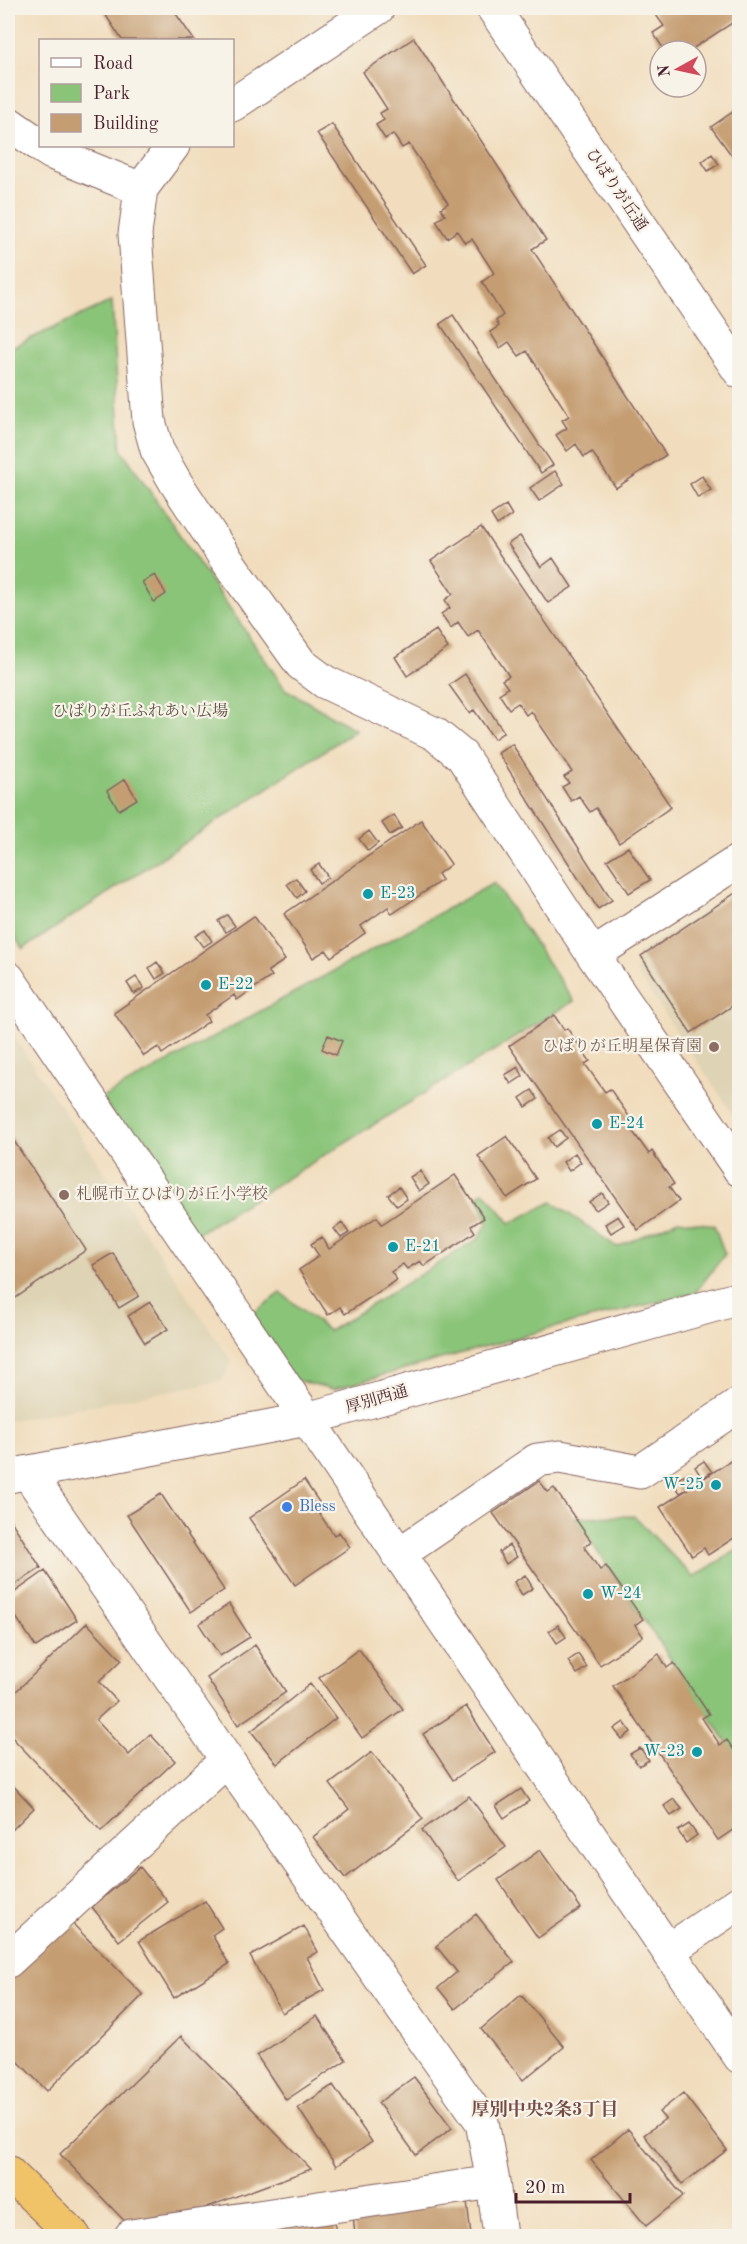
<svg xmlns="http://www.w3.org/2000/svg" width="747" height="2244" font-family="'Old Standard TT','Noto Serif JP',serif">
  <rect width="100%" height="100%" fill="#f7f3e8"/>
  <filter id="ink" filterUnits="userSpaceOnUse"><feTurbulence type="fractalNoise" baseFrequency=".0167" numOctaves="2"/><feDisplacementMap in="SourceGraphic" scale="12" xChannelSelector="R" yChannelSelector="G"/><feConvolveMatrix kernelMatrix="1 2 1 2 8 2 1 2 1" color-interpolation-filters="sRGB"/></filter>
  <filter id="wash" filterUnits="userSpaceOnUse"><feTurbulence type="fractalNoise" baseFrequency=".008" numOctaves="4" result="noise"/><feDisplacementMap in="SourceGraphic" scale="24" xChannelSelector="R" yChannelSelector="G"/><feGaussianBlur stdDeviation="1.35" result="paint"/><feColorMatrix in="noise" values="0 0 0 0 0 0 0 0 0 0 0 0 0 0 0 0 0 1.4 0 .05"/><feComposite in="paint" operator="in"/></filter>
  <g filter="url(#wash)">
    <rect width="100%" height="100%" fill="#f1ddbd"/>
    <!-- built -->
    <path fill="#ded3b4" d="M739,888V1123L636,972L638,954Z
      M8,1028L232,1362L222,1381L8,1421Z"/>
    <!-- green -->
    <path fill="#8ac479" stroke="#6a7252" stroke-width="1.5" d="M112,301L121,449L285,689L356,730L23,949L8,927V349Z
      M494,883L574,1001L195,1235L102,1098Z
      M484,1191L510,1223L552,1202L617,1247L678,1220L714,1225L725,1254L695,1293L552,1328L334,1389L295,1380L241,1322L281,1293L329,1331L478,1239L488,1223L478,1197Z
      M634,1516L693,1577L739,1549V1760L574,1517Z"/>
    <g id="blocks">
      <!-- building -->
      <path fill="#c59d72" d="M101,8H172L194,40H122Z
        M651,8H740L737,11L740,18L689,51H665L653,33L664,26Z
        M414,38L546,240L532,249L666,455L616,488L592,452L584,457L576,444L567,451L556,435L567,428L562,420L569,416L527,351L519,356L509,342L500,348L490,332L499,326L496,321L503,315L482,282L494,273L472,239L465,243L457,231L447,238L436,221L445,215L441,208L448,203L409,144L402,148L393,134L385,139L376,125L384,120L380,113L387,109L363,72Z
        M740,107V167L711,127Z
        M332,124L426,265L412,274L317,133Z
        M712,154L719,164L708,171L702,162Z
        M453,315L553,465L541,473L440,324Z
        M555,471L564,484L539,501L530,488Z
        M702,476L711,490L698,498L690,484Z
        M506,505L512,515L497,525L491,515Z
        M481,527L671,807L619,843L596,808L590,812L579,796L571,801L562,787L569,783L564,777L572,772L531,711L526,715L518,703L509,709L499,694L508,688L502,680L509,676L478,630L468,637L458,622L451,628L441,614L450,608L445,600L453,594L431,561Z
        M520,536L541,567L553,558L572,587L548,603L508,544Z
        M155,575L166,594L154,602L142,582Z
        M436,630L448,648L407,676L395,657Z
        M465,674L504,732L494,739L474,710L469,713L449,685Z
        M512,744L612,900L598,909L498,753Z
        M125,779L137,799L119,810L107,791Z
        M394,815L402,828L390,835L382,823Z
        M421,820L451,864L438,874L442,880L392,914L388,907L361,926L365,933L331,957L326,950L313,958L284,914Z
        M369,831L378,843L368,851L359,839Z
        M628,847L650,880L629,893L607,860Z
        M319,864L328,877L319,883L310,870Z
        M296,878L305,891L297,898L287,884Z
        M740,890V1001L691,1033L641,956Z
        M227,915L235,926L226,932L218,921Z
        M254,916L285,960L268,971L272,976L237,1000L234,995L205,1015L209,1021L162,1054L158,1047L144,1056L114,1013Z
        M205,930L212,941L203,947L195,936Z
        M157,962L165,973L156,979L149,968Z
        M136,977L144,988L134,994L127,983Z
        M554,1015L564,1030L567,1028L590,1061L585,1064L605,1092L610,1089L633,1122L628,1125L649,1154L652,1151L674,1184L669,1187L679,1201L638,1230L509,1046Z
        M328,1035L342,1041L336,1055L322,1049Z
        M518,1067L523,1076L511,1084L505,1075Z
        M532,1090L538,1099L526,1107L520,1098Z
        M560,1130L566,1138L554,1147L548,1138Z
        M8,1132L86,1250L8,1303Z
        M507,1136L536,1179L507,1198L478,1156Z
        M575,1153L581,1162L569,1171L563,1162Z
        M420,1171L429,1184L419,1191L410,1177Z
        M455,1175L484,1218L471,1226L475,1232L424,1266L420,1261L407,1269L403,1264L391,1272L397,1280L345,1314L340,1307L328,1315L299,1270L319,1256L311,1244L322,1237L329,1249L377,1217L382,1224Z
        M399,1187L407,1199L397,1206L388,1195Z
        M602,1193L608,1202L596,1210L589,1202Z
        M618,1216L624,1225L611,1233L605,1224Z
        M342,1223L349,1233L341,1238L334,1229Z
        M113,1253L139,1296L119,1308L93,1265Z
        M150,1302L168,1329L145,1343L128,1316Z
        M735,1458L740,1464V1534L708,1555L704,1548L692,1556L660,1507L688,1489L680,1493L673,1482L684,1475L692,1486Z
        M704,1461L712,1472L702,1478L695,1467Z
        M304,1480L319,1502L314,1506L334,1535L339,1532L350,1547L295,1585L249,1518Z
        M539,1481L548,1492L554,1488L591,1541L584,1547L600,1570L606,1566L643,1619L635,1625L643,1636L600,1665L493,1513Z
        M161,1494L224,1590L191,1612L127,1515Z
        M8,1516L41,1568L8,1589Z
        M509,1545L517,1557L506,1564L499,1552Z
        M45,1571L77,1620L36,1647L8,1605V1597Z
        M525,1575L533,1588L522,1595L514,1582Z
        M229,1604L250,1637L220,1656L199,1624Z
        M87,1623L122,1660L99,1682L117,1701L96,1720L129,1755L150,1734L175,1761L101,1831L8,1733V1699Z
        M558,1625L566,1637L557,1643L549,1631Z
        M255,1645L286,1692L238,1725L207,1678Z
        M359,1649L403,1709L362,1738L319,1678Z
        M578,1654L587,1667L577,1674L568,1661Z
        M659,1654L667,1668L674,1663L709,1714L702,1718L720,1745L727,1740L740,1759V1825L718,1840L613,1686Z
        M310,1684L336,1718L277,1764L251,1731Z
        M466,1706L495,1752L453,1780L423,1734Z
        M624,1722L631,1732L622,1739L614,1729Z
        M640,1748L649,1760L639,1766L630,1754Z
        M372,1752L423,1819L345,1878L313,1837L349,1809L330,1784Z
        M8,1780L34,1808L8,1834Z
        M521,1789L529,1801L504,1818L496,1806Z
        M469,1796L506,1847L458,1881L422,1830Z
        M674,1799L682,1809L671,1816L664,1806Z
        M689,1824L697,1835L686,1843L678,1831Z
        M540,1850L581,1908L538,1938L498,1880Z
        M140,1867L168,1902L119,1941L92,1907Z
        M205,1901L222,1928L212,1935L229,1964L174,1998L139,1941Z
        M476,1914L514,1962L455,2009L438,1988L457,1972L436,1946Z
        M67,1918L143,1995L47,2091L8,2051V1978Z
        M304,1926L318,1952L307,1957L324,1990L282,2013L250,1956Z
        M521,1995L564,2047L523,2080L481,2029Z
        M317,2016L346,2060L286,2100L257,2056Z
        M181,2036L311,2169L136,2233L60,2154Z
        M414,2077L452,2128L416,2155L378,2103Z
        M333,2085L372,2142L336,2166L298,2108Z
        M683,2093L727,2150L682,2184L644,2135L665,2119L659,2112Z
        M628,2129L683,2196L646,2226L591,2160Z
        M467,2201L471,2236H355L353,2214Z
        M334,2219L336,2236H265L264,2227Z"/>
    </g>
  </g>
  <g filter="url(#ink)">
    <use href="#blocks" fill-opacity="0" stroke="#84625e" stroke-width="1.5"/>
    <g fill="none" stroke-linecap="round" stroke-linejoin="round">
      <!-- minor casing -->
      <g stroke="#84625e" stroke-width="35">
        <path id="minor" d="M493,8L740,372
          M232,105L378,8
          M8,123L40,145
          M41,146L52,153L141,189
          M173,146L141,189L135,234L149,421L157,450L176,483L224,556L301,664L325,682L435,734L462,756L593,955L740,1170
          M593,955L740,860
          M8,978L740,2057
          M28,1473L227,1760L482,2122L493,2182L500,2236
          M9,1476L307,1419L740,1298
          M398,1555L537,1460L560,1457L640,1472L740,1404
          M668,1951L740,1902
          M8,1961L227,1760
          M131,2236L493,2182"/>
      </g>
      <!-- highway casing -->
      <g stroke="#84625e" stroke-width="35">
        <path id="highway" d="M8,2172L74,2236"/>
      </g>
      <!-- minor -->
      <use href="#minor" stroke="#fff" stroke-width="33"/>
      <!-- highway -->
      <use href="#highway" stroke="#f0c369" stroke-width="33"/>
    </g>
  </g>
  <!-- markers -->
  <g fill="#0f9aa8" stroke="#f7f3e8" stroke-width="2">
    <circle cx="368" cy="894" r="6"/>
    <circle cx="206" cy="985" r="6"/>
    <circle cx="597" cy="1124" r="6"/>
    <circle cx="393" cy="1247" r="6"/>
    <circle cx="716" cy="1485" r="6"/>
    <circle cx="588" cy="1594" r="6"/>
    <circle cx="697" cy="1752" r="6"/>
  </g>
  <g fill="#8d6e63" stroke="#f7f3e8" stroke-width="2">
    <circle cx="714" cy="1047" r="6"/>
    <circle cx="64" cy="1195" r="6"/>
  </g>
  <circle fill="#3f7fe0" stroke="#f7f3e8" stroke-width="2" cx="287" cy="1507" r="6"/>
  <g text-anchor="middle" dominant-baseline="central" stroke-width="4.5" stroke-linejoin="round" paint-order="stroke">
    <!-- street labels -->
    <g font-size="16" fill="#4a1f2b" stroke="#f7f3e8">
      <text transform="translate(616 190) rotate(56)">ひばりが丘通</text>
      <text transform="translate(377 1400) rotate(-16)">厚別西通</text>
    </g>
    <!-- park labels -->
    <g font-size="16" fill="#5d5142" stroke="#f7f3e8">
      <text x="140" y="712">ひばりが丘ふれあい広場</text>
    </g>
    <!-- culture labels -->
    <g font-size="16" fill="#0d838f" stroke="#f7f3e8" text-anchor="start">
      <text x="380" y="894">E-23</text>
      <text x="218" y="985">E-22</text>
      <text x="609" y="1124">E-24</text>
      <text x="405" y="1247">E-21</text>
      <text x="704" y="1485" text-anchor="end">W-25</text>
      <text x="600" y="1594">W-24</text>
      <text x="685" y="1752" text-anchor="end">W-23</text>
    </g>
    <!-- education labels -->
    <g font-size="16" fill="#785e54" stroke="#f7f3e8" text-anchor="end">
      <text x="702" y="1047">ひばりが丘明星保育園</text>
      <text x="76" y="1195" text-anchor="start">札幌市立ひばりが丘小学校</text>
    </g>
    <!-- shop labels -->
    <g font-size="16" fill="#366cbe" stroke="#f7f3e8" text-anchor="start">
      <text x="299" y="1507">Bless</text>
    </g>
    <!-- neighbourhood labels -->
    <g font-size="18" font-weight="bold" fill="#754b44" stroke="#f7f3e8">
      <text x="545" y="2110">厚別中央2条3丁目</text>
    </g>
  </g>
  <!-- margin -->
  <rect width="747" height="2244" fill="none" stroke="#f7f3e8" stroke-width="30"/>
  <!-- legend -->
  <rect x="39" y="39" width="195" height="108" fill="#f7f3e8" stroke="#b29e9c" stroke-width="1.5"/>
  <rect x="51" y="58" width="30" height="9" fill="#ffffff" stroke="#b29e9c" stroke-width="1.5"/>
  <text x="93" y="69" font-size="18" fill="#4a1f2b">Road</text>
  <rect x="51" y="84" width="30" height="18" fill="#8ac479" stroke="#b29e9c" stroke-width="1.5"/>
  <text x="93" y="99" font-size="18" fill="#4a1f2b">Park</text>
  <rect x="51" y="114" width="30" height="18" fill="#c59d72" stroke="#b29e9c" stroke-width="1.5"/>
  <text x="93" y="129" font-size="18" fill="#4a1f2b">Building</text>
  <!-- north arrow -->
  <g transform="translate(678 69) rotate(262)"><circle r="28" fill="#f7f3e8" stroke="#b29e9c" stroke-width="1.5"/>
  <path d="M0-4.5L10 22L0 15L-10 22Z" fill="#d1495b"/>
  <text y="-9" font-size="16" font-weight="bold" text-anchor="middle" fill="#4a1f2b">N</text>
  </g>
  <!-- scale -->
  <path d="M516 2193v9h114v-9" fill="none" stroke="#4a1f2b" stroke-width="3"/>
  <text x="525" y="2193" font-size="18" fill="#4a1f2b" stroke="#f7f3e8" stroke-width="4.5" paint-order="stroke">20 m</text>
</svg>
